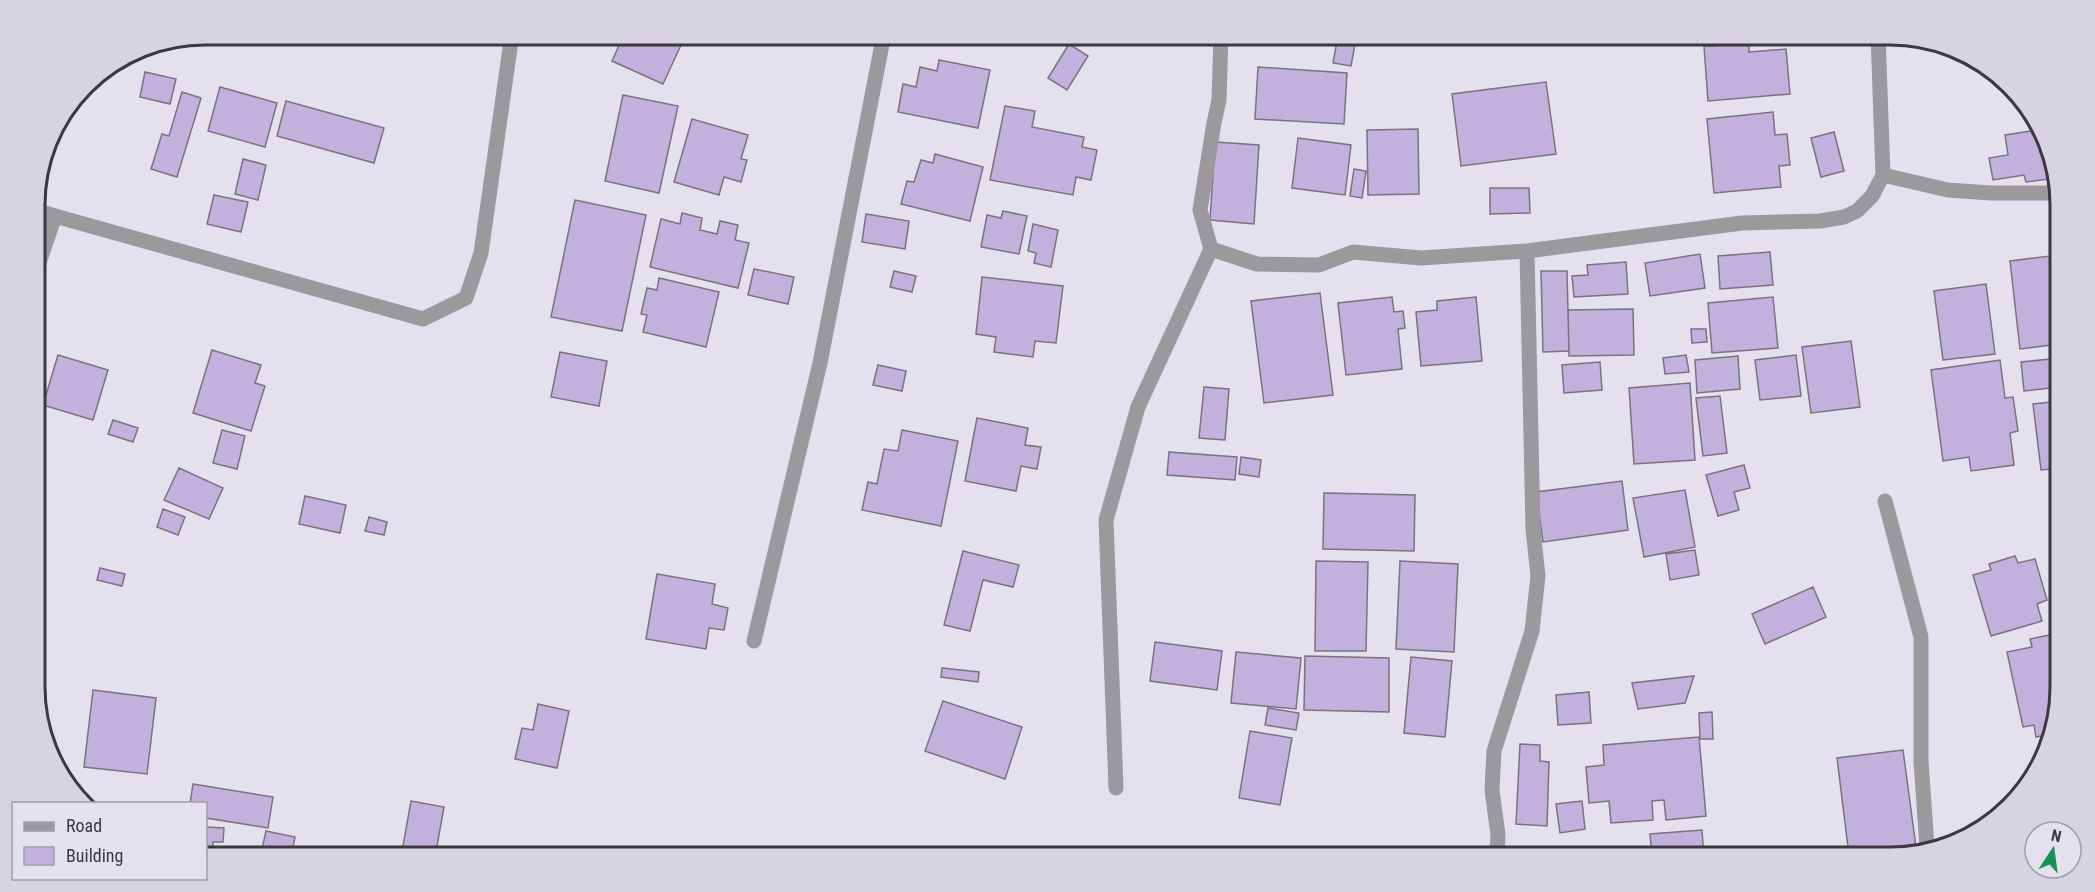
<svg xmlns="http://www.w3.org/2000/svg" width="2095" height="892" font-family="'Roboto Condensed',sans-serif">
  <rect width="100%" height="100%" fill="#e5e0ee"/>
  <!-- building -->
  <path fill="#c3b1dd" stroke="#78737f" stroke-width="1.5" d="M608,34H686L663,84L612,61L621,41Z
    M1689,34H1713L1711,41Z
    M1749,40V52L1786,49L1790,94L1708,101L1704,46H1716V42Z
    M1337,41L1355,44L1351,66L1333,63Z
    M1069,44L1088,56L1067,90L1048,78Z
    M939,60L990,70L978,128L898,112L903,84L916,87L920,67L937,71Z
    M1258,67L1347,73L1344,124L1255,119Z
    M145,72L176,79L170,104L140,97Z
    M1546,82L1556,154L1461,166L1452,94Z
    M220,87L277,103L265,147L208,131Z
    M182,92L201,98L177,177L151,169L162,134L169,136Z
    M623,95L678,106L659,193L605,181Z
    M286,101L384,128L374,163L277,136Z
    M1005,106L1035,111L1032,127L1084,137L1082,147L1097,150L1091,180L1076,177L1073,195L990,180Z
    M1773,112L1775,135L1787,134L1790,165L1779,166L1781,187L1714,193L1707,119Z
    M692,119L748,135L741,159L747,160L741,182L724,177L719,195L674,182Z
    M1418,129L1419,194L1368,195L1367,130Z
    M2037,130L2057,178L2026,182L2024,175L1993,180L1989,158L2008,155L2005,135Z
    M1834,132L1844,171L1821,177L1811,138Z
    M1298,138L1351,145L1345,195L1292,188Z
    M1215,142L1259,145L1254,224L1210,220Z
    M935,154L983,167L970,221L901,204L907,181L914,182L921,160L933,163Z
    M243,159L266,165L258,200L235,194Z
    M1354,169L1366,171L1362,198L1350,196Z
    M1490,188H1529L1530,213L1490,214Z
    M214,195L248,202L241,232L207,224Z
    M575,200L646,215L622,331L551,317Z
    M1003,211L1027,216L1019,254L981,247L987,215L1001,218Z
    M682,213L702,218L700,230L717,234L720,221L738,225L735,240L749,243L738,288L650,267L661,219L680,224Z
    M866,214L909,221L905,249L862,242Z
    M1033,224L1058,230L1051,267L1034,263L1036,253L1028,251Z
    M1770,252L1773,285L1720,289L1718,256Z
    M1700,254L1705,288L1650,296L1645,263Z
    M2059,255V344L2020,349L2010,261Z
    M1626,262L1628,294L1574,297L1572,276L1588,275L1587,265Z
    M754,269L794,277L788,304L748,295Z
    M894,271L916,276L912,292L890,287Z
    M1541,271H1567L1569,351L1543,352Z
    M982,277L1063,286L1056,343L1035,341L1033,357L994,352L996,337L976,334Z
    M659,278L719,292L706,347L643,332L647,315L641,314L647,288L657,290Z
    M1986,284L1995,354L1943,360L1934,291Z
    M1320,293L1333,395L1264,403L1251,301Z
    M1392,297L1394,312L1403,311L1405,328L1398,329L1402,369L1346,375L1338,303Z
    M1476,297L1482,361L1421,366L1416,312L1437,310V301Z
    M1773,297L1778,348L1712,353L1708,303Z
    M1633,309L1634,355L1569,356L1568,310Z
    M1691,329H1706L1707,342L1692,343Z
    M1851,341L1860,407L1811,413L1802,347Z
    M212,350L261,365L255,383L265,386L251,431L193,413Z
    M560,352L607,361L599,406L551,397Z
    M58,355L108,370L93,420L43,405Z
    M1686,355L1689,372L1665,374L1663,358Z
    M1796,355L1801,396L1760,400L1755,360Z
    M1738,356L1740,389L1697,393L1695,360Z
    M2060,358V387L2024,391L2021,362Z
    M2000,360L2005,398L2013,397L2018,431L2010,433L2014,465L1971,471L1969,457L1943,461L1931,370Z
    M1600,362L1602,390L1564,393L1562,365Z
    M878,365L906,371L902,391L873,385Z
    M1690,383L1695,460L1634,464L1629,388Z
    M1204,387L1229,389L1225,440L1199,438Z
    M1720,396L1727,453L1703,456L1696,398Z
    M2060,401V468L2041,470L2033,404Z
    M977,418L1028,428L1025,445L1041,447L1037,469L1021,466L1016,491L965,481Z
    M113,420L138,428L133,442L108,434Z
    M222,430L245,436L237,469L213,463Z
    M902,430L958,441L941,526L862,510L868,482L877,484L884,449L898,451Z
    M1169,452L1237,457L1235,480L1167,475Z
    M1241,457L1261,460L1259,477L1239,474Z
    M1744,465L1750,488L1734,492L1739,510L1718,516L1706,475Z
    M179,468L223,488L209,519L164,500Z
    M1622,481L1628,530L1543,542L1536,492Z
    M1685,490L1695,547L1644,557L1633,498Z
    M1324,493L1415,495L1414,551L1323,549Z
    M305,496L346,505L340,533L299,524Z
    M163,509L185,517L178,535L157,527Z
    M369,517L387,522L384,535L365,531Z
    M1695,550L1699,575L1670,580L1666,554Z
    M963,551L1019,565L1013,587L983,580L970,631L944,625Z
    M2015,556L2018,563L2035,559L2047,600L2037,604L2042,621L1991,636L1973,575L1991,570L1989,564Z
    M1316,561L1368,562L1366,651H1315Z
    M1400,561L1458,564L1454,652L1396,649Z
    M100,568L125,574L122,586L97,580Z
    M657,574L715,584L712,604L728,608L724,630L709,628L706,649L646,639Z
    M1813,587L1826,617L1765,644L1752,614Z
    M2060,633V687L2051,734L2036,737L2034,725L2023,727L2007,652L2032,647L2030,639Z
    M1155,642L1222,651L1217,690L1150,681Z
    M1236,652L1301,658L1296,709L1231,703Z
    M1305,656L1389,658V712L1304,710Z
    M1411,657L1452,661L1445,737L1404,733Z
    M942,668L979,672L978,682L941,677Z
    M1694,676L1685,703L1638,709L1632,683Z
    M93,690L156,698L147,774L84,767Z
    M1589,692L1591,723L1558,725L1556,695Z
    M943,701L1022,727L1005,779L925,751Z
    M538,704L569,711L557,768L515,759L522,728L533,730Z
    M1268,708L1299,713L1296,730L1265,725Z
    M1712,712L1713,739H1700L1699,713Z
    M1250,731L1292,738L1280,805L1239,798Z
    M1699,737L1706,816L1666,820L1664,800L1652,801L1653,820L1611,823L1609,801L1589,803L1586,767L1604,765L1603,745Z
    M1520,744L1540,745V761L1549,762L1547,826L1516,824Z
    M1903,750L1916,847L1849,855L1837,758Z
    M193,784L273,797L268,828L206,818V804H190Z
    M411,801L444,807L435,857H401Z
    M1582,801L1585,829L1560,833L1556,804Z
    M206,827L224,828L223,842H213L212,857H206Z
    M1702,830L1704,857H1652L1650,834Z
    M266,831L295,837L291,857H277L261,854Z
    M1724,847L1725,857H1708L1707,849Z
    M654,848L679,854L678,857H652Z"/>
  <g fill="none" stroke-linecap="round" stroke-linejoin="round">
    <!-- minor -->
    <path stroke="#9b989e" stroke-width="15" d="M1221,34L1219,100L1214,123L1200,210L1211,249L1257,264L1319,265L1353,252L1421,258L1527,251L1742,223L1820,221L1844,217L1857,211L1872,196L1883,175L1878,34
      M1883,175L1948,190L1991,193H2059
      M35,210L55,216L35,274
      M55,216L423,319L466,298L481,253L512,34
      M1885,501L1921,637V761L1927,847
      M754,641L820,363L884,34
      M1116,788L1106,520L1138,407L1211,249
      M1497,857L1498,835L1492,790L1494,751L1532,631L1538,576L1533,529L1527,251"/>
  </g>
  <!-- crop -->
  <path d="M0 0H2095V892H0ZM205 45H1890A160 160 0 0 1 2050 205V687A160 160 0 0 1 1890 847H205A160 160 0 0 1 45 687V205A160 160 0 0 1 205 45Z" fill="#d7d3e0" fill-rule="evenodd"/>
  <path fill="none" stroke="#3b393f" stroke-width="3" d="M205 45H1890A160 160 0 0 1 2050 205V687A160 160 0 0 1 1890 847H205A160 160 0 0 1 45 687V205A160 160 0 0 1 205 45Z"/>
  <!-- legend -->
  <rect x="12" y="802" width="195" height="78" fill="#e5e0ee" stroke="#a19da8" stroke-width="1.5"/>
  <rect x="24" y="822" width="30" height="9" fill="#9b989e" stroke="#a19da8" stroke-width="1.5"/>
  <text x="66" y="832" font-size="18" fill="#3b393f">Road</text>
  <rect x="24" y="847" width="30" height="18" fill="#c3b1dd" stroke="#a19da8" stroke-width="1.5"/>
  <text x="66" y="862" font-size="18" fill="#3b393f">Building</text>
  <!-- north arrow -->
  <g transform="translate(2053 850) rotate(13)"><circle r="28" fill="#e5e0ee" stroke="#a19da8" stroke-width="1.5"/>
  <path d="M0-4.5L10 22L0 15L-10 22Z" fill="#139452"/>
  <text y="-9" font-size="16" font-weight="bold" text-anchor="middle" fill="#3b393f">N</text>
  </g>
</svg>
